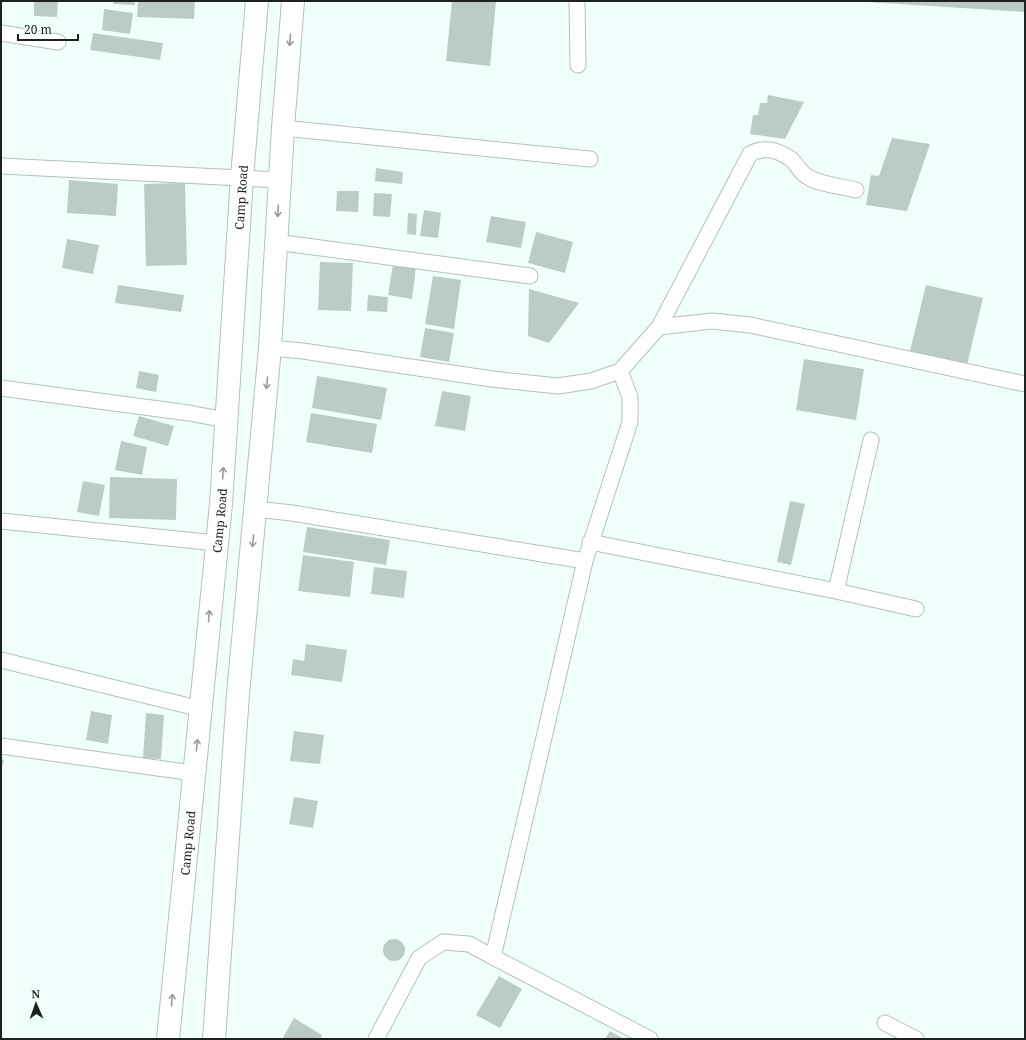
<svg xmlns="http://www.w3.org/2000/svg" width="1026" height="1040" font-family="'Noto Serif',serif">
  <rect width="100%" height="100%" fill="#f1fff9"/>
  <!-- building -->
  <path fill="#bcccc5" d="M34,1H58L57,17L34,16Z
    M113,1H135V5L113,4Z
    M138,1H195L194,19L137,17Z
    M452,1H496L490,66L446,61Z
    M866,1H1025V12L866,2Z
    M104,9L133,13L130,34L102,30Z
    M93,33L163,43L160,60L90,50Z
    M768,95L804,102L785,139L750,134L753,115H758L760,103H767Z
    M892,138L930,144L907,211L866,205L871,175L879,176Z
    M376,168L403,172L402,184L375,181Z
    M69,180L118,184L116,216L67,213Z
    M185,183L187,265L146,266L144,184Z
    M337,191H359L358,212L336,211Z
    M374,193L392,194L390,217L373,216Z
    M424,210L441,213L438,238L420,236Z
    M408,213L417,214L416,235L407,234Z
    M491,216L526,222L521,248L486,242Z
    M536,232L573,242L565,273L528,263Z
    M67,239L99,245L93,274L62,268Z
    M320,262L353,263L351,311L318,310Z
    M393,264L416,267L412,299L388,295Z
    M433,276L461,280L454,329L425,324Z
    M118,285L184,295L181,312L115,303Z
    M926,285L983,298L966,369L909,355Z
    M529,289L579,303L549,343L528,336Z
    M368,295L388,297L387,312L367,311Z
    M425,328L454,333L449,362L420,357Z
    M804,359L864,369L856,420L796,410Z
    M139,371L159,375L156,392L136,388Z
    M317,376L387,388L381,420L312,408Z
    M442,391L471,396L465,431L435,426Z
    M311,413L377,424L372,453L306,442Z
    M139,416L174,426L168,446L133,436Z
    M121,441L147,447L142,475L115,470Z
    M110,477L177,479L176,520L109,518Z
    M83,481L105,485L99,516L77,512Z
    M790,501L805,504L791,565L777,562Z
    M307,527L390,540L386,565L303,552Z
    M303,555L354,562L350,597L298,591Z
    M374,567L407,571L404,598L371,594Z
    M306,644L347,650L342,682L291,675L293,659L304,661Z
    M91,711L112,715L108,744L86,740Z
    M146,713L164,715L161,759L143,758Z
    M294,731L324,735L320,764L290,761Z
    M1,759L4,760L1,770Z
    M294,797L318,801L313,828L289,824Z
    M383 950a11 11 0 1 1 22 0a11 11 0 1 1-22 0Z
    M499,976L522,989L500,1028L476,1015Z
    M294,1018L322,1035L320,1039H282Z
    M610,1031L624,1039H605Z"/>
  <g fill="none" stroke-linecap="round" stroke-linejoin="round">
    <!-- street casing -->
    <g stroke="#b2c1bb" stroke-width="17">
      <path id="street" d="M577,1L578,65
        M1,33L58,42
        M283,128L590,159
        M1,166L280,180
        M276,242L530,276
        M659,327L712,321L750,325L1025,384
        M270,348L303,351L492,379L558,386L591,381L620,371L659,327L750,154C763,146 778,150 791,159C797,164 800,173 808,177C821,185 841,186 856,190
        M1,388L189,413L226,420
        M256,509L292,513L585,561L630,422V397L620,371
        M1,521L216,543
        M590,542L836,591L916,609
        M585,561L493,957L650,1039
        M836,591L871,440
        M1,660L201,709
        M1,746L193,773
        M885,1023L916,1039
        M376,1039L419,958L443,942L469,944L493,957"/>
    </g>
    <!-- primary casing -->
    <g stroke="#b2c1bb" stroke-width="24">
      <g id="primary">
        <path id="s1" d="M168,1039L221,504L242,177L257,1"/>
        <path d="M214,1039L238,694L270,348L283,128L293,1"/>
      </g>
    </g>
    <!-- street -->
    <use href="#street" stroke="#fff" stroke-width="15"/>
    <!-- primary -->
    <use href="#primary" stroke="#fff" stroke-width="22"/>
  </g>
  <!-- one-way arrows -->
  <defs><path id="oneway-shaft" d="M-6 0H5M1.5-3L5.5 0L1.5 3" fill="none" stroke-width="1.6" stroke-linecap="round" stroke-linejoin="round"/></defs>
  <g stroke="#999c9b">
    <use href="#oneway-shaft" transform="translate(290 40) rotate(94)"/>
    <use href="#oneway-shaft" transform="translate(278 211) rotate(94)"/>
    <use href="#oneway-shaft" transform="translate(267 383) rotate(95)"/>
    <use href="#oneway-shaft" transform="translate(223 473) rotate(-86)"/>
    <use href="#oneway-shaft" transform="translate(253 541) rotate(96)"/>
    <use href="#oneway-shaft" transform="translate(209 616) rotate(-85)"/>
    <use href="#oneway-shaft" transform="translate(197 745) rotate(-83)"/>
    <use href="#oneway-shaft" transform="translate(172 1000) rotate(-85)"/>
  </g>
  <g text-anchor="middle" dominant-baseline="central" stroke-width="3" stroke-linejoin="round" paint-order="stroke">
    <!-- street labels -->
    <g font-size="12" fill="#1c2220" stroke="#f1fff9">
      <text stroke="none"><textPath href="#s1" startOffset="845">Camp Road</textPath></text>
      <text stroke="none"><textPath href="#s1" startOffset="521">Camp Road</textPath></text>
      <text stroke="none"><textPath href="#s1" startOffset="197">Camp Road</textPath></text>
    </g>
  </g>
  <!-- border -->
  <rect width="1026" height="1040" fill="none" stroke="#1c2220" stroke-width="4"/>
  <!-- north arrow -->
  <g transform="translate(36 1004) rotate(358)" stroke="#f1fff9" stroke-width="3" paint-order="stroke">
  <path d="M0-3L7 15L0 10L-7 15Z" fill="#1c2220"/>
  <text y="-6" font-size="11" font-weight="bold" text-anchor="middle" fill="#1c2220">N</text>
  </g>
  <!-- scale -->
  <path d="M18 34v6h60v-6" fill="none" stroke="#1c2220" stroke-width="2"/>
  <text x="24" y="34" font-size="12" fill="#1c2220" stroke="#f1fff9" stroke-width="3" paint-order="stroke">20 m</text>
</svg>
